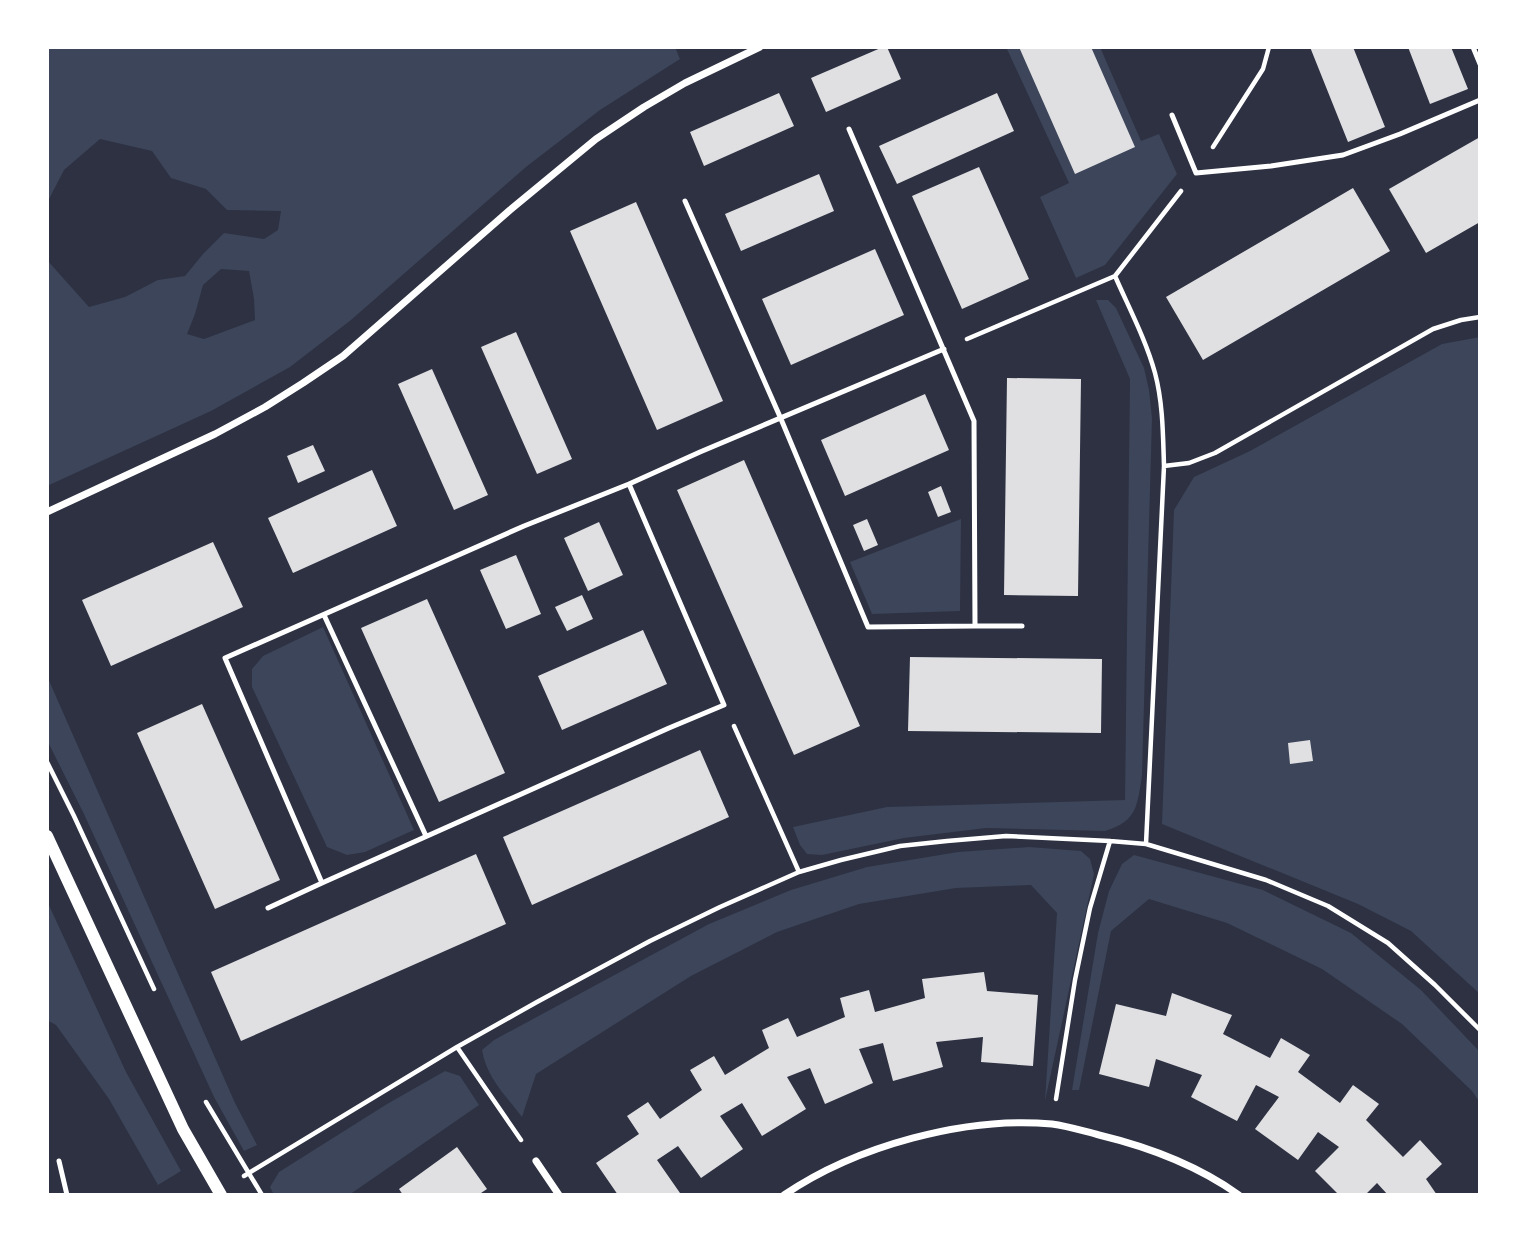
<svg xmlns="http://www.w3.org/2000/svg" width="1527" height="1242" font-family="Manrope,sans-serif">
  <rect width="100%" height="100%" fill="#2d3142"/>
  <!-- green -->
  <path fill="#3c4559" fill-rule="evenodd" d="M47,47H675L680,59L600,110L526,167L351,320L290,367L211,411L47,486V260L89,307L125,297L158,280L185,276L203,254L224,233L264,239L278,230L281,211L227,210L206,189L171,178L152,151L100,139L64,170L47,203ZM221,269L249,271L254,299L255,320L204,339L187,334L195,314L203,285Z
    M1006,47H1100L1141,141L1159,134L1177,174L1105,265L1076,278L1040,197L1069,183Z
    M1096,300H1108L1116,308L1144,368L1149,390L1152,418L1142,776C1137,805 1138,821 1105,831L986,828L904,838L822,855L807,854L800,845L793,827L887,807L1125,800L1130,379Z
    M1480,337V994L1411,931L1358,904L1162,824L1174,510L1194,477L1250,451L1442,344Z
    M961,519L960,611L872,614L850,562Z
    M323,627L414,830L365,852L347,855L327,847L252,687V669L263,656Z
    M47,676L235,1103L257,1145L244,1151L214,1097L83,812L47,740Z
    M1029,847L1081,851L1090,859L1094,874L1045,1101L1057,913L1031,885L956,888L859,904L777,932L691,976L536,1074L522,1117C506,1096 486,1077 482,1050L494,1040L709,924L791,890L867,867L958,852Z
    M1134,855L1263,890L1351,933L1421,990L1480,1052V1103L1472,1091L1402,1024L1322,969L1227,923L1149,899L1111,931L1079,1090H1072L1098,933L1109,891L1122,864Z
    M47,901L126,1072L181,1171L158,1185L109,1099L56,1025L47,1020Z
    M445,1071L460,1076L479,1105L349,1195H274L270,1187L279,1172L387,1104Z"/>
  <!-- building -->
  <path fill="#e0e0e3" d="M883,47H887L901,79L826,112L811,78Z
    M1019,47H1091L1135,147L1075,174Z
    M1310,47H1353L1385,127L1348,142Z
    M1408,47H1451L1468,89L1430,104Z
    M779,93L794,126L704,166L690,132Z
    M997,93L1014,131L897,184L879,146Z
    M1480,137V222L1426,253L1389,189Z
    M979,167L1029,279L962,309L912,196Z
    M819,174L834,211L741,251L725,214Z
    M1353,188L1390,251L1203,360L1166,297Z
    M636,202L723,401L657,430L570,231Z
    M875,249L904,315L791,365L762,299Z
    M516,332L572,459L537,474L481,347Z
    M432,369L488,495L454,510L398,384Z
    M1007,378L1081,379L1078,596L1004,595Z
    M925,394L949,450L845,496L821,440Z
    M313,445L325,471L298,483L287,456Z
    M744,460L860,726L794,755L677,490Z
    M372,470L397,526L293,573L268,518Z
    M941,486L951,512L938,517L928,492Z
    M867,519L878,545L864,551L853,525Z
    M599,522L623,575L588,591L564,538Z
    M213,542L243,607L111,666L82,600Z
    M516,555L541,614L506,629L480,570Z
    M582,595L593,619L567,631L555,607Z
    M427,599L505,773L439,802L361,628Z
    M643,630L667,684L562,730L538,676Z
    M910,657L1102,659L1101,733L908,731Z
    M202,704L280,880L215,909L137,733Z
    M1310,740L1313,761L1290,764L1288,743Z
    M700,750L729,817L532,905L503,837Z
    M476,854L506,924L241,1041L211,972Z
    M984,972L987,991L1038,995L1033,1066L981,1062L983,1037L936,1042L943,1067L893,1081L883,1043L859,1049L873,1083L825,1104L810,1068L787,1077L806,1109L762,1136L742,1103L720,1116L743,1149L701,1178L678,1146L657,1160L680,1193L678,1195H618L596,1163L639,1134L627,1116L648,1102L660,1119L702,1090L690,1070L714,1056L725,1075L769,1048L762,1030L788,1018L797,1037L845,1017L840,998L869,990L875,1012L925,998L922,979Z
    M1172,993L1232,1015L1223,1034L1270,1058L1281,1038L1310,1055L1298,1072L1340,1103L1353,1085L1379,1104L1366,1120L1403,1157L1420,1140L1442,1164L1426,1179L1437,1195H1388L1377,1183L1365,1195H1339L1315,1171L1339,1147L1318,1132L1298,1160L1255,1129L1279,1097L1256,1085L1237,1121L1191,1097L1202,1075L1156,1059L1149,1087L1099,1074L1116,1004L1166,1016Z
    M457,1147L487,1189L478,1195H403L399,1189Z"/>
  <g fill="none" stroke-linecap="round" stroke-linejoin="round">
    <!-- path -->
    <path stroke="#fff" stroke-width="4.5" d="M1213,147L1263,69L1269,47
      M967,339L1115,276
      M1164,466L1189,463L1215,453L1433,329L1461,320L1480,317
      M734,726L799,872
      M47,762L74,816L154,989
      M1146,844L1164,466C1163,435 1163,403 1155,373C1146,340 1129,308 1115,276L1181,191
      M457,1047L521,1140
      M1056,1099L1075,980L1090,908L1110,841
      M206,1102L262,1195
      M244,1176L457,1047L537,1002L650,941L720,907L799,872L841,860L900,846L947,841L1006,836L1110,841L1146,844L1266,880L1328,906L1388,943L1435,985L1480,1030"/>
    <!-- service -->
    <path stroke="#fff" stroke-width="5" d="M1473,47L1480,64
      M1172,115L1196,173L1271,166L1343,155L1400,134L1480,100
      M685,201L781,419L868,627L975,626L974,421L849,129
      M629,484L724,705L669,728L322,883L225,658L524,526L629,484L700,452L944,349
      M324,615L426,836
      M975,626H1022
      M268,908L322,883
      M59,1161L67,1195"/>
    <!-- minor -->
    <path stroke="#fff" stroke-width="7" d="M47,512L215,434L265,407L303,383L343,356L510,210L596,139L644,107L685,83L760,47
      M536,1161L559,1195
      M784,1195C856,1146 965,1116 1052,1124C1068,1126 1083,1131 1099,1135C1149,1147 1197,1165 1239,1195"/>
    <!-- tertiary -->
    <path stroke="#fff" stroke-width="12" d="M47,836L183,1129L221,1195"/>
  </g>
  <!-- border -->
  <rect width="1527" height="1242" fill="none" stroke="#ffffff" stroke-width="98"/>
</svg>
